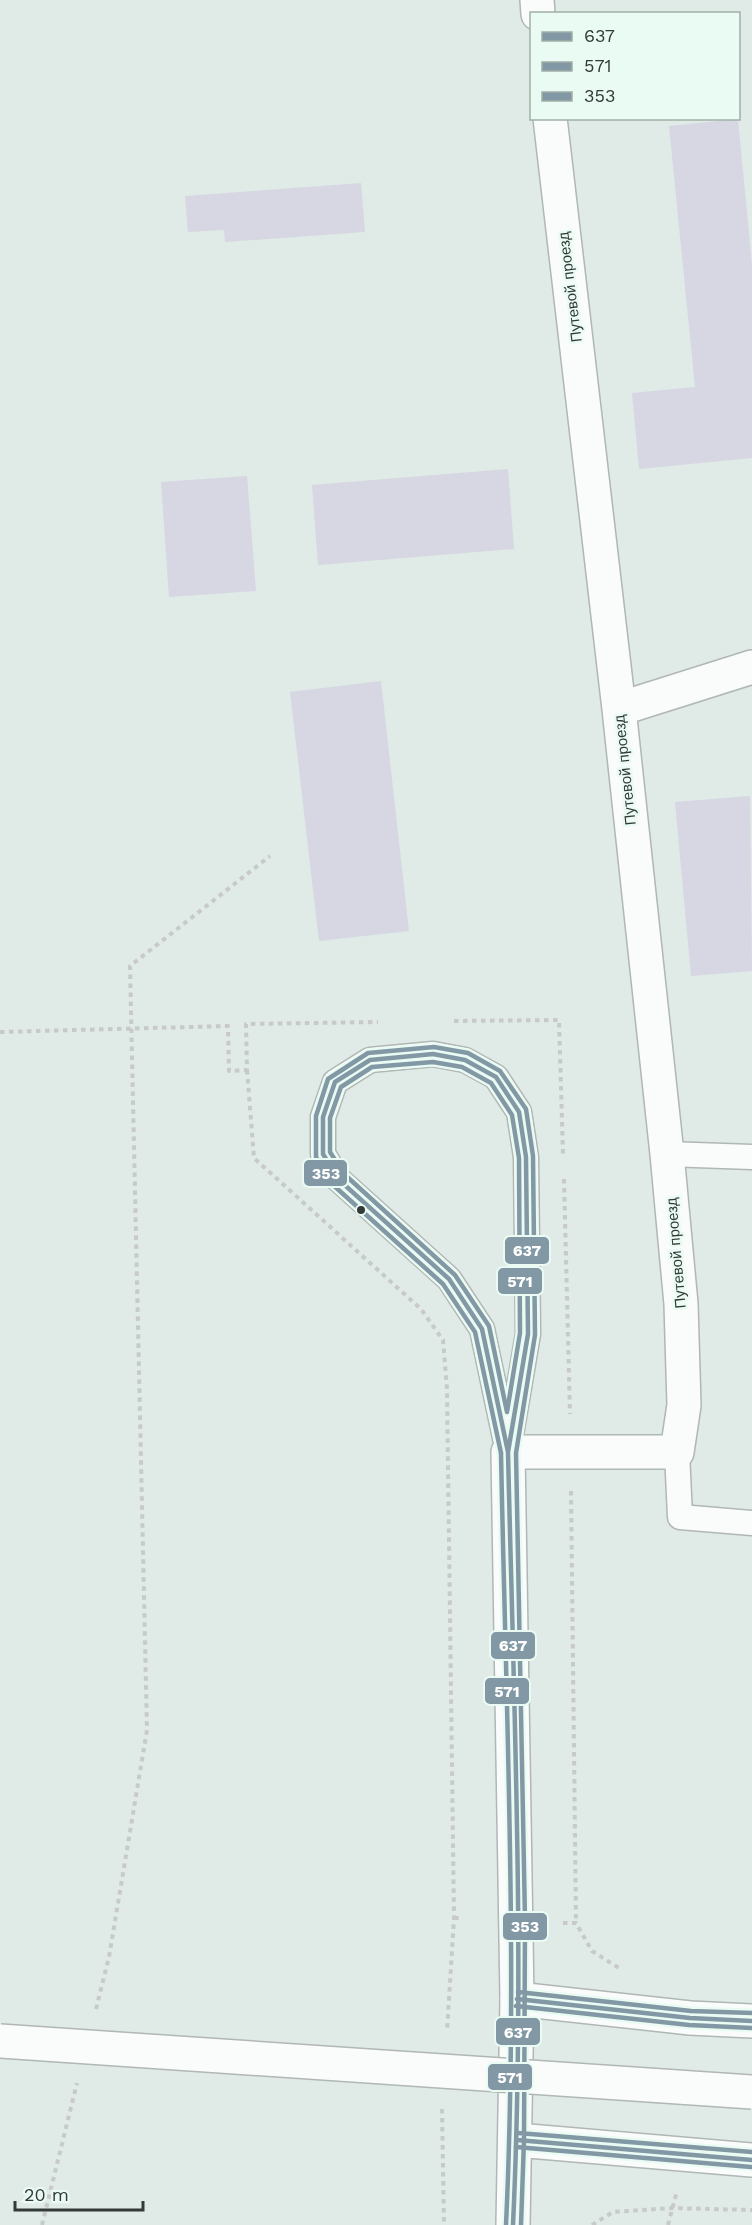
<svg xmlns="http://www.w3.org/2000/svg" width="752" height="2225" font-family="'Work Sans',sans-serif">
  <rect width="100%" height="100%" fill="#e0eae6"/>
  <!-- building -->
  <path fill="#d6d7e2" d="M738,119L752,265V458L639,469L632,393L695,387L669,126Z
    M361,183L365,232L225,242L224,230L188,232L185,196Z
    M508,469L514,549L318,565L312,485Z
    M247,476L256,591L169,597L161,482Z
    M381,681L409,931L319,941L290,692Z
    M750,796L752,971L691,976L675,802Z"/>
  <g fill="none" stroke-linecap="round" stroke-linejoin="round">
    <!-- lane casing -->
    <g stroke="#b0b7b4" stroke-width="27">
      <path id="lane" d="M433,1054L465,1060L496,1077L519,1112L526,1157L528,1334L508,1452L482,1329L449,1279L338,1179L323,1154V1117L335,1082L370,1060Z
        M667,1154L752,1157
        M677,1452L680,1517L752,1523"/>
    </g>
    <!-- street casing -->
    <g stroke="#b0b7b4" stroke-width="36">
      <path id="street" d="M537,0L538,14
        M619,709L752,667
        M517,1999L508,1452H677L684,1405L681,1304L667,1154L619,709L550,118"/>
    </g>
    <!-- secondary casing -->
    <g stroke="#b0b7b4" stroke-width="36">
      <path id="secondary" d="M517,2140L752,2160
        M513,2225L517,1999L690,2018L752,2021"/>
    </g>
    <!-- path -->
    <path stroke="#c7cac8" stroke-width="4" stroke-dasharray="4.5 4.5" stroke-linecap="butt" d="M454,1021L559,1020L563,1154
      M0,1032L228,1026L229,1071L247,1070L246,1024L378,1022
      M247,1070L254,1158L421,1309L443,1340L447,1389L454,1918L447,2032
      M564,1179L570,1414
      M571,1491L576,1923
      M454,1918H463
      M563,1923H576L592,1951L622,1970
      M96,2009L109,1957L147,1730L130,966L270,856
      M442,2109L444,2225
      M42,2225L77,2083
      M592,2225L613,2212L672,2208L752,2210
      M668,2225L677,2191"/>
    <!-- lane -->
    <use href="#lane" stroke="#fafcfb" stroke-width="24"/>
    <!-- street -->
    <use href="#street" stroke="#fafcfb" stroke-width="33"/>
    <!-- secondary -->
    <use href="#secondary" stroke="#fafcfb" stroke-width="33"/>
    <!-- secondary-bridge casing -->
    <g stroke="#b0b7b4" stroke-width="36" stroke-linecap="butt">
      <path id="secondary-bridge" d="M0,2041L752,2092"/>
    </g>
    <!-- secondary-bridge -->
    <use href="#secondary-bridge" stroke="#fafcfb" stroke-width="33"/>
    <!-- bus-1 casing -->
    <g stroke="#eafbf4" stroke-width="9">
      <path id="bus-1" d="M433,1054L465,1060L496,1077L519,1112L526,1157L528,1334L508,1452L482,1329L449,1279L338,1179L323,1154V1117L335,1082L370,1060Z
        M508,1452C514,1709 525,1968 513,2225
        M517,1999L690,2018L752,2021
        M517,2140L752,2160"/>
    </g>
    <!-- bus-2 casing -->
    <g stroke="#eafbf4" stroke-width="9">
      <path id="bus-2" d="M433,1062L462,1067L491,1083L512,1115L519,1158L520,1333L507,1412L489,1326L455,1275L344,1174L330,1152V1118L341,1087L372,1067Z
        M501,1453C506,1710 518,1968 506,2225
        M516,2006L689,2025L752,2028
        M516,2147L751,2167"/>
    </g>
    <!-- bus-3 casing -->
    <g stroke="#eafbf4" stroke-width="9">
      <path id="bus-3" d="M501,1453L475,1332L443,1284L332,1184L316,1157V1116L328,1079L368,1053L434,1047L468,1053L500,1071L526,1109L533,1156L535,1335L516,1453L525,1920L524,2140L521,2225
        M518,1992L691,2011L752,2013
        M518,2133L752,2152"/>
    </g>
    <!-- bus-1 -->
    <use href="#bus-1" stroke="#8299a5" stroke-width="4.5"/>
    <!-- bus-2 -->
    <use href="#bus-2" stroke="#8299a5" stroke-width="4.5"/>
    <!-- bus-3 -->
    <use href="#bus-3" stroke="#8299a5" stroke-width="4.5"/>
  </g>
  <!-- markers -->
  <circle fill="#333a37" stroke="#eafbf4" stroke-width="2" cx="361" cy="1210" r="5"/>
  <g text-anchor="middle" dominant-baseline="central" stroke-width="5" stroke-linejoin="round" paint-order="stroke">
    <!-- street labels -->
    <g font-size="15" fill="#333a37" stroke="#eafbf4">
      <text transform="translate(570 287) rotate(-97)">Путевой проезд</text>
      <text transform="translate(625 770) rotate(-96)">Путевой проезд</text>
      <text transform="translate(676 1253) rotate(-95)">Путевой проезд</text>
    </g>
  </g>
  <g stroke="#eafbf4" stroke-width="2">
    <rect x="303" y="1159" width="45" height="28" rx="6" fill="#8299a5"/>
    <rect x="504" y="1236" width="46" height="29" rx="6" fill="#8299a5"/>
    <rect x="497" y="1267" width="46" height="28" rx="6" fill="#8299a5"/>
    <rect x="490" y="1631" width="46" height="29" rx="6" fill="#8299a5"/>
    <rect x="484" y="1677" width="46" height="28" rx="6" fill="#8299a5"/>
    <rect x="502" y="1912" width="46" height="29" rx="6" fill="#8299a5"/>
    <rect x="495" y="2017" width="46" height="29" rx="6" fill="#8299a5"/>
    <rect x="487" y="2063" width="46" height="28" rx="6" fill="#8299a5"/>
  </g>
  <g font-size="16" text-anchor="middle" font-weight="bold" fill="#fff">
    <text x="326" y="1179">353</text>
    <text x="527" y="1256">637</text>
    <text x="520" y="1287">571</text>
    <text x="513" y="1651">637</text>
    <text x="507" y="1697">571</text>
    <text x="525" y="1932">353</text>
    <text x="518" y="2038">637</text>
    <text x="510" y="2083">571</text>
  </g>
  <!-- legend -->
  <rect x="530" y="12" width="210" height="108" fill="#eafbf4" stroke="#a1aea8" stroke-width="1.5"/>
  <rect x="542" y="32" width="30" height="9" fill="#8299a5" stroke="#a1aea8" stroke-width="1.5"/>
  <text x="584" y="42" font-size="18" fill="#333a37">637</text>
  <rect x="542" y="62" width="30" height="9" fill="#8299a5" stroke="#a1aea8" stroke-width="1.5"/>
  <text x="584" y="72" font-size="18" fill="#333a37">571</text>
  <rect x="542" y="92" width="30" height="9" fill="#8299a5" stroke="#a1aea8" stroke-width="1.5"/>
  <text x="584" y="102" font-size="18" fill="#333a37">353</text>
  <!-- scale -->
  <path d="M15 2201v9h128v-9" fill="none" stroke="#333a37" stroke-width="3"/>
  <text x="24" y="2201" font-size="18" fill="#333a37" stroke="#eafbf4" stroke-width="4.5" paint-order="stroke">20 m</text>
</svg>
